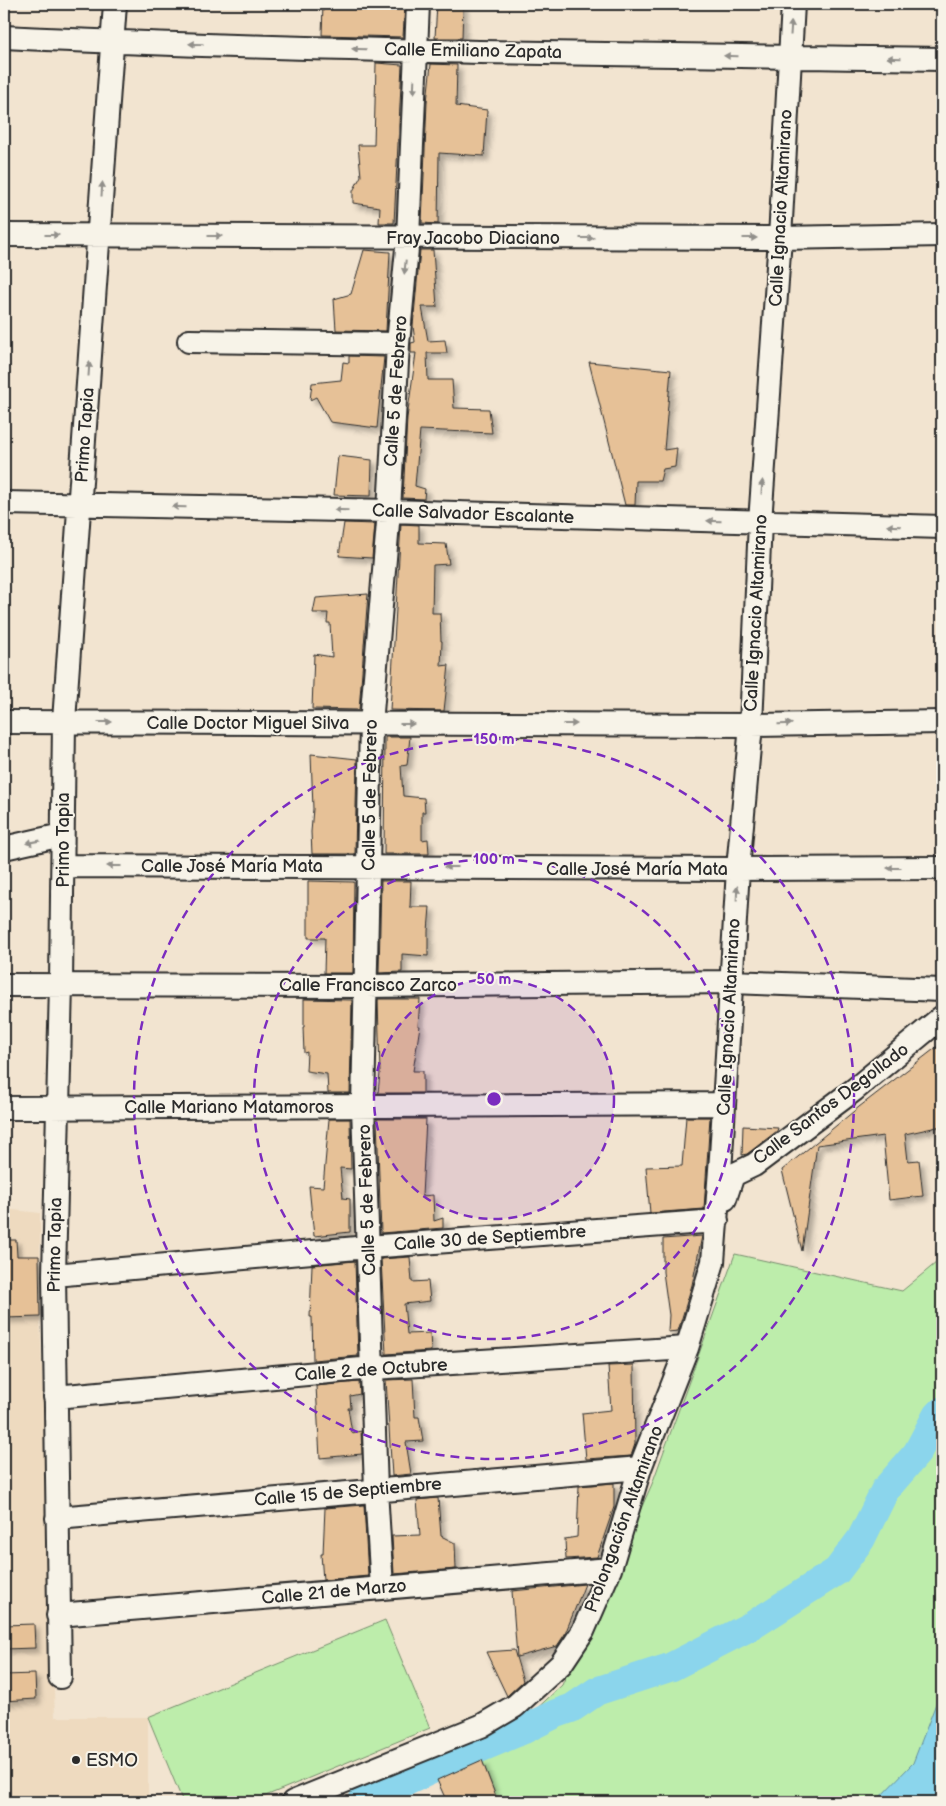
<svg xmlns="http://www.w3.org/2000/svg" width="946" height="1806" font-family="'Balsamiq Sans',sans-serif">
  <defs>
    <filter id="shadow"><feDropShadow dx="4.5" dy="4.5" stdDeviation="2.5" flood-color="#0004"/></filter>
  </defs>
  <rect width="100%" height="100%" fill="#f2e4d0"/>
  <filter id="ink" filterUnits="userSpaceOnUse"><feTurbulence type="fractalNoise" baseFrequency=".02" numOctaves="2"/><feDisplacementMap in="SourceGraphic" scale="10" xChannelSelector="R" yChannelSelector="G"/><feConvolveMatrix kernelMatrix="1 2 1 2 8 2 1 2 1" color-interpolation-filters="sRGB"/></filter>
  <g filter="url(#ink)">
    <!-- built -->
    <path fill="#eedabf" d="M4,1209L40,1213V1317L55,1717H148V1802H4Z"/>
    <!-- green -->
    <path fill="#bdedab" stroke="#748c6b" d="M735,1254L902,1291L942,1258V1802H498L482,1760L562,1685L652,1484Z
      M385,1620L430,1728L251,1802H183L148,1717Z"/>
    <!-- water -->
    <path fill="#8bd5ec" stroke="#65919f" d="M942,1688V1802H875L913,1763Z"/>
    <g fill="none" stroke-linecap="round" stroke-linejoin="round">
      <!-- river -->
      <path stroke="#8bd5ec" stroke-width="29" d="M362,1802L459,1757L523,1730L555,1714L572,1708L597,1691L671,1667L753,1625L837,1571L861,1539L885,1490L917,1453L937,1415L942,1411"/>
    </g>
    <!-- building -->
    <path fill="#e6c197" stroke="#2b2b2b" filter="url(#shadow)" d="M323,4H405L403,37L322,35Z
      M437,4H463L462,38H435Z
      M376,63L402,65L394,223H379L380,207L353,203V191L361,176L358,145H374Z
      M431,64L457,65L456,106L487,110L484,156L439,153L438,224L422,223L427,102Z
      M364,250L390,252L386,331L336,330L334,299L351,294Z
      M420,250H433L437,307H422L428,341L445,340L447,353H427L428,380H452L454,408L489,409L492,433L420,430L415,486L425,489L424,499L403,498L407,418L416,353H411V343L415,342L413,326Z
      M349,356L384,357L377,428L330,422L316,397L310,400L312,383L341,380L343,362L349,363Z
      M589,362L671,370L664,450L677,448L675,467L663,469L660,481H636L635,505H625Z
      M338,456L372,460L371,496L334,495Z
      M344,523L375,524L372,558L339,556Z
      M401,524L419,525V543L446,544L449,564L433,565L432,613H440L441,641H442L441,666L449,665L444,711L390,710Z
      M368,594L359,710L312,709L314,654L332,657L330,623H327L328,613H313L316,598Z
      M385,737H410L407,765L401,766L403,796L424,798L425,812H422V840L428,839L429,854H384Z
      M311,754L357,759L355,854H312L311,832L313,809Z
      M308,881L354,882L353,973H324L325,938H308Z
      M381,881H411L410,907H430L428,931V956L402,954V972L379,973Z
      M304,999L352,1000L350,1093H328L327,1074L306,1071L307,1052L304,1053L303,1027H304Z
      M378,999H420L418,1026H420L413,1071H423V1093H378L380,1073Z
      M942,1043V1126L905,1134L908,1161L919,1160L923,1196L889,1200L883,1136L817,1145L802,1251L782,1170L859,1107Z
      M686,1117H710L704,1209L650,1213L646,1167L682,1166Z
      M329,1119H350L351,1169L340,1168L343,1198L350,1199V1232L314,1236L309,1186L323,1187Z
      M377,1119H426L422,1196L433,1195L434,1221L443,1218V1228L381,1233Z
      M743,1126L778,1128L777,1131L747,1154L742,1155Z
      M702,1236L692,1285L678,1331L668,1332L669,1315L663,1272V1239Z
      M4,1240H16L17,1256H39L40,1317L4,1318Z
      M410,1257L412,1282L428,1281L430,1301L404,1304L407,1334L430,1333L431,1351L386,1354L381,1259Z
      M355,1261L358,1356L313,1360L312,1317H310L312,1265Z
      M634,1365L635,1444L631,1456L586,1459L582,1413L611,1410L608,1366Z
      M413,1379L415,1417H419L423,1441L406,1442L411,1474L392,1476L386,1380Z
      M359,1382L360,1394L350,1396L351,1408H348L352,1433L361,1431L362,1454L320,1458L316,1386Z
      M614,1483V1507L597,1557L566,1559L565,1539L577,1537L579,1486Z
      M438,1498L441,1536L455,1543L456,1569L394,1574L392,1536L420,1535L417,1500Z
      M364,1505L368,1576L323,1580L321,1554H323L325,1508Z
      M585,1584L565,1634L557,1646L517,1657L512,1591Z
      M34,1624L35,1648L4,1649V1625Z
      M514,1650L523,1681L507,1696L486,1652Z
      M35,1674L36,1699L4,1701V1675Z
      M482,1760L498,1802H447L437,1780Z"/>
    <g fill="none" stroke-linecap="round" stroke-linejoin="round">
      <!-- minor casing -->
      <g stroke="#2b2b2b" stroke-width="26">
        <path id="minor" d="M4,37C316,52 629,54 942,59
          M4,235L780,238L942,235
          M189,341L398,344
          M4,503L389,511L942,527
          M4,722L751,725L942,722
          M4,848L62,835
          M63,866L738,869L942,868
          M4,985L366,986L732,982L942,990
          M4,1108L724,1104
          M725,1199L733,1175L754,1165L854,1090L942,1017
          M54,1275L368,1247L717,1221
          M55,1397L373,1368L687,1348
          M57,1518L640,1468
          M382,1588L376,1490L363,1107L371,724L389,511L398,344L408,238L418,4
          M58,1615L610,1569
          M60,1677L54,1275L61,984L64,721L115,4
          M293,1802L481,1726L515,1706L561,1664L583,1631L610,1569L640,1468L687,1348L713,1262L721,1156L738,869L751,725L760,522L780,238L793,4"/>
      </g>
      <!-- minor -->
      <use href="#minor" stroke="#f7f3e8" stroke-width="22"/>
    </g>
    <!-- one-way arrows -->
    <defs><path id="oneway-solid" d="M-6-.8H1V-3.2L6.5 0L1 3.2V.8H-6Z" transform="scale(1.25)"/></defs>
    <g fill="#918f8a">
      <use href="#oneway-solid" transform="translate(791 28) rotate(-86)"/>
      <use href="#oneway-solid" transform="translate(196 44) rotate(-178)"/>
      <use href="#oneway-solid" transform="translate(359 49) rotate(-178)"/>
      <use href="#oneway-solid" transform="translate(731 56) rotate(-179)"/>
      <use href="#oneway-solid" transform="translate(894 58) rotate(-179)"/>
      <use href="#oneway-solid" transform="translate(414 87) rotate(92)"/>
      <use href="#oneway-solid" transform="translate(102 189) rotate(-86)"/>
      <use href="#oneway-solid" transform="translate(52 235)"/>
      <use href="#oneway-solid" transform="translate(215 236)"/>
      <use href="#oneway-solid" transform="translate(587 238)"/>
      <use href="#oneway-solid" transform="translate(750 238)"/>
      <use href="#oneway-solid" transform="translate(405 267) rotate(96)"/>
      <use href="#oneway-solid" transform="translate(89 369) rotate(-86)"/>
      <use href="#oneway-solid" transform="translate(762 487) rotate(-86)"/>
      <use href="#oneway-solid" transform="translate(179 507) rotate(-179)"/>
      <use href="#oneway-solid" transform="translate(341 510) rotate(-179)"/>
      <use href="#oneway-solid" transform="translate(714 521) rotate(-178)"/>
      <use href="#oneway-solid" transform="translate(894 526) rotate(-179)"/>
      <use href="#oneway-solid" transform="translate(105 722)"/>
      <use href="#oneway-solid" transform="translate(407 724)"/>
      <use href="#oneway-solid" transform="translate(570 724)"/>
      <use href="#oneway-solid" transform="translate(785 724) rotate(-1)"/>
      <use href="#oneway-solid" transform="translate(33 842) rotate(168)"/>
      <use href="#oneway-solid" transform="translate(114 866) rotate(-180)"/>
      <use href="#oneway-solid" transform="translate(451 867) rotate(-180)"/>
      <use href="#oneway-solid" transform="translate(894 868) rotate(180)"/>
      <use href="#oneway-solid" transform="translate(737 893) rotate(-87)"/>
    </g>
  </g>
  <!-- distance rings -->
  <circle cx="494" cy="1099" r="120" fill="#7b2cbf" fill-opacity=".12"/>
  <g fill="none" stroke="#7b2cbf" stroke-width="2.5" stroke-dasharray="9 6">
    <circle cx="494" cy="1099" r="120"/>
    <circle cx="494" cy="1099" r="240"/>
    <circle cx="494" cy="1099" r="360"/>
  </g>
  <!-- markers -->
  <circle fill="#2b2b2b" stroke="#f7f3e8" stroke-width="2" cx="76" cy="1760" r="5"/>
  <g text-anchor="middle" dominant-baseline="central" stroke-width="4" stroke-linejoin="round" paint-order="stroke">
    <!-- street labels -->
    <g font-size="18" fill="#2b2b2b" stroke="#f7f3e8">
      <text transform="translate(473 51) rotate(1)">Calle Emiliano Zapata</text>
      <text transform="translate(781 208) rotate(-87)">Calle Ignacio Altamirano</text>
      <text x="473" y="238">Fray Jacobo Diaciano</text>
      <text transform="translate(396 391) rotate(-86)">Calle 5 de Febrero</text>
      <text transform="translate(85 435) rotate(-86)">Primo Tapia</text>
      <text transform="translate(473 514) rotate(2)">Calle Salvador Escalante</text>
      <text transform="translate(756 613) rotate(-87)">Calle Ignacio Altamirano</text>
      <text x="248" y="723">Calle Doctor Miguel Silva</text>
      <text transform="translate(370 795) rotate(-89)">Calle 5 de Febrero</text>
      <text transform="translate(63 840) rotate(-90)">Primo Tapia</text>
      <text x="232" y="866">Calle José María Mata</text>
      <text x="637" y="869">Calle José María Mata</text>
      <text x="368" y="985">Calle Francisco Zarco</text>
      <text transform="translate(729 1017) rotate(-87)">Calle Ignacio Altamirano</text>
      <text transform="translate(831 1104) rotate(-37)">Calle Santos Degollado</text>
      <text x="229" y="1107">Calle Mariano Matamoros</text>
      <text transform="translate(367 1200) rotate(-92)">Calle 5 de Febrero</text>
      <text transform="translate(490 1238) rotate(-4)">Calle 30 de Septiembre</text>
      <text transform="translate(55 1245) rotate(-89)">Primo Tapia</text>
      <text transform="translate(371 1370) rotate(-4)">Calle 2 de Octubre</text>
      <text transform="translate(348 1492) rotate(-5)">Calle 15 de Septiembre</text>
      <text transform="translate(624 1519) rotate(-70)">Prolongación Altamirano</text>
      <text transform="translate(334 1592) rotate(-5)">Calle 21 de Marzo</text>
    </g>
    <!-- poi labels -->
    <g font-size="18" fill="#2b2b2b" stroke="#f7f3e8" text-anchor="start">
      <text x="86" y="1760">ESMO</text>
    </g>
  </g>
  <circle cx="494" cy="1099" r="8" fill="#7b2cbf" stroke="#f7f3e8" stroke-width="2.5"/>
  <g font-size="15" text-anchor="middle" font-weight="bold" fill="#7b2cbf" stroke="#f7f3e8" stroke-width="4" stroke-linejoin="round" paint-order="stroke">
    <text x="494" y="744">150 m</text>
    <text x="494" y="864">100 m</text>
    <text x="494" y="984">50 m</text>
  </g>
  <!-- margin -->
  <rect width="946" height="1806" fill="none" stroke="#f7f3e8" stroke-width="20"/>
  <rect x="10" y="10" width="926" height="1786" fill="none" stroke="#2b2b2b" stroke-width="2" filter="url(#ink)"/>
</svg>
